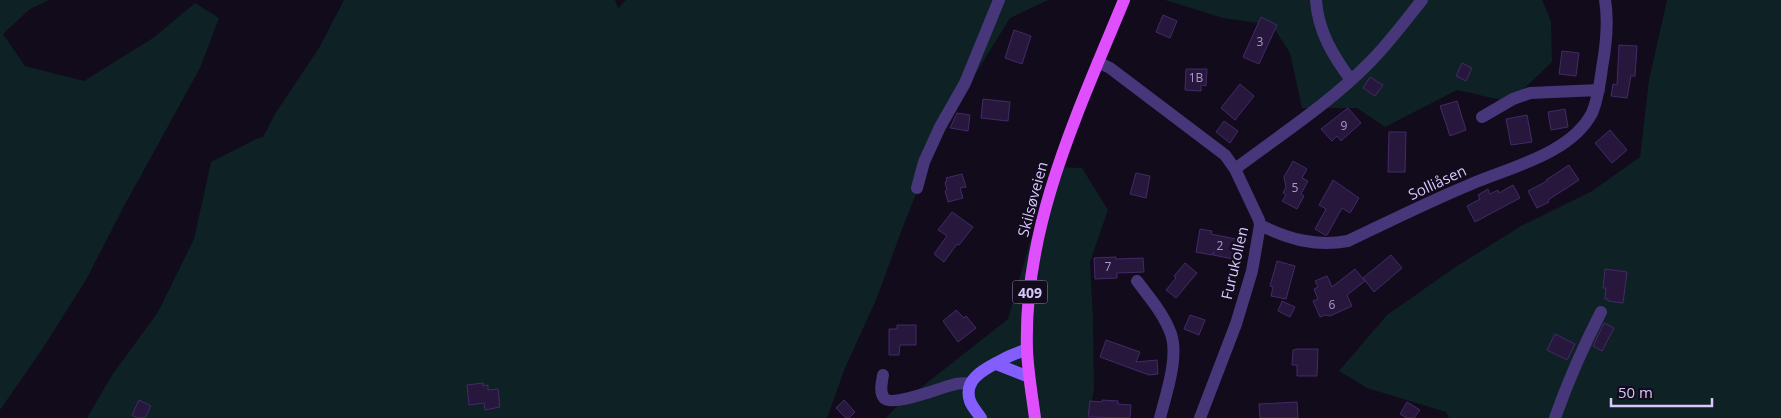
<svg xmlns="http://www.w3.org/2000/svg" width="1781" height="418" font-family="'Open Sans',sans-serif">
  <rect width="100%" height="100%" fill="#110b1b"/>
  <!-- green -->
  <path fill="#0e2125" d="M0,0H49L30,9L3,34L25,66L84,81L153,38L195,3L219,18L200,68L123,208L86,280L43,348L0,410Z
    M344,0H615L618,8L626,0H1048L1010,18L968,86L932,154L904,224L876,300L845,368L827,418H87L112,375L158,312L194,239L211,162L258,138L263,137L275,114L319,48Z
    M1165,0H1542L1551,21L1552,62L1510,102L1457,90L1385,127L1357,108H1302L1290,53L1272,25L1223,18Z
    M1667,0H1781V418H1449L1446,412L1367,388L1339,371L1387,315L1454,268L1521,226L1592,191L1640,157L1649,80Z
    M1060,167L1082,168L1108,210L1090,262L1093,318L1094,390L1088,418H886L895,408L1008,319L1030,242Z"/>
  <!-- building -->
  <path fill="#27173c" stroke="#432a68" d="M1163,15L1177,21L1170,38L1156,32Z
    M1261,17L1277,25L1259,64L1243,57Z
    M1014,30L1031,36L1022,64L1005,58Z
    M1619,45L1637,46L1635,76H1631L1627,98L1611,96L1613,84L1617,85Z
    M1562,51L1579,53L1576,76L1559,74Z
    M1462,63L1472,68L1466,81L1456,76Z
    M1186,69H1207L1206,86L1201,85V91L1185,90Z
    M1370,77L1383,85L1375,96L1363,88Z
    M1240,84L1254,96L1235,120L1221,108Z
    M983,99L1010,102L1008,121L981,118Z
    M1457,101L1466,130L1450,136L1440,106Z
    M1348,108L1361,123L1341,141L1337,136L1332,141L1321,129Z
    M1565,109L1568,127L1551,130L1548,112Z
    M957,113L970,115L968,131L950,128Z
    M1527,115L1532,142L1511,145L1506,119Z
    M1224,121L1238,131L1230,143L1216,132Z
    M1610,130L1627,150L1612,163L1595,143Z
    M1389,132H1406L1405,172H1388Z
    M1293,161L1307,169L1302,178L1308,181L1301,194L1304,196L1297,209L1282,201L1286,195L1283,193L1286,187L1284,177Z
    M1569,165L1579,180L1548,200L1549,202L1537,208L1528,191L1547,181L1546,180Z
    M1136,173L1150,176L1146,198L1130,194Z
    M962,174L966,187L960,188L963,198L948,202L945,191L947,190L945,182L947,181L946,178Z
    M1333,180L1359,198L1350,213L1342,208L1327,235H1325L1315,229L1326,209L1319,205Z
    M1513,185L1520,198L1475,222L1467,206L1480,199L1478,195L1488,189L1490,194L1498,190L1499,193Z
    M952,212L973,227L959,245L957,244L944,262L934,254L947,236L938,230Z
    M1200,229L1212,231L1211,234L1236,239L1233,259L1213,255L1214,252L1212,255L1196,252Z
    M1391,255L1402,268L1374,292L1363,278Z
    M1116,257V259L1143,258L1144,272L1117,273V278L1095,279L1094,258Z
    M1277,261L1295,266L1286,299L1271,296L1273,287L1270,286Z
    M1185,263L1197,273L1176,298L1166,290L1176,278L1174,276Z
    M1355,269L1365,281L1347,295L1352,306L1330,316L1325,315L1320,317L1313,301L1318,299L1314,289L1318,287L1315,281L1327,276L1332,287Z
    M1605,269L1627,272L1623,303L1608,301V299H1605L1606,288H1603Z
    M1282,301L1295,307L1290,317L1278,311Z
    M956,310L964,318L966,316L976,328L958,342L943,321Z
    M1190,315L1205,320L1199,335L1184,329Z
    M1604,323L1614,328L1602,351L1593,346Z
    M897,325H916V345H900L899,355H889V329H897Z
    M1555,334L1575,344L1567,360L1547,350Z
    M1106,340L1140,352L1136,362L1157,360L1158,374L1149,375L1100,357Z
    M1298,349H1318L1317,376H1297V365H1292L1293,350Z
    M483,383V386L488,385V390L498,389L500,407L485,410L484,403L469,405L467,385Z
    M139,400L151,406L145,418H138L132,415Z
    M844,400L855,412L849,418H846L836,408Z
    M1102,400L1118,401V404L1131,405L1130,418L1088,417L1090,401L1102,402Z
    M1297,402L1298,418H1260L1259,404Z
    M1407,402L1420,410L1414,418H1407L1400,414Z"/>
  <g fill="none" stroke-linecap="round" stroke-linejoin="round">
    <!-- street -->
    <path stroke="#47367a" stroke-width="12" d="M1316,0C1318,31 1333,56 1351,80
      M1098,62L1110,68L1225,155L1235,169L1259,220L1260,225L1252,271L1236,324L1200,418
      M1482,117L1513,99L1530,93L1599,90
      M1235,169C1280,135 1330,103 1370,62C1389,43 1405,21 1422,0
      M917,188L924,162L940,127L965,83L999,0
      M1260,225C1288,239 1316,247 1348,241C1388,222 1428,202 1469,185C1508,168 1571,154 1592,113C1598,99 1600,83 1602,68C1606,46 1609,23 1605,0
      M1137,281C1149,297 1164,314 1171,334C1179,357 1166,394 1160,418
      M883,375C882,382 879,392 884,398C892,407 940,388 952,385C958,383 965,383 971,384
      M1555,418C1568,381 1583,347 1601,312"/>
    <!-- secondary -->
    <path stroke="#845efd" stroke-width="12" d="M996,364L1029,377
      M981,418C978,413 972,407 970,401C963,380 983,370 998,362C1007,357 1016,352 1027,350"/>
    <!-- primary -->
    <path stroke="#e04ffd" stroke-width="12" d="M1035,418C1032,395 1028,373 1027,350C1023,226 1078,112 1124,0"/>
  </g>
  <g text-anchor="middle" dominant-baseline="central" stroke-width="4.5" stroke-linejoin="round" paint-order="stroke">
    <!-- number labels -->
    <g font-size="12" fill="#ac9ace">
      <text x="1260" y="41">3</text>
      <text x="1196" y="77">1B</text>
      <text x="1344" y="125">9</text>
      <text x="1295" y="187">5</text>
      <text x="1220" y="245">2</text>
      <text x="1108" y="266">7</text>
      <text x="1332" y="304">6</text>
    </g>
    <!-- shield labels -->
    <rect fill="#110b1b" stroke="#9c8eba" stroke-width="1" x="1012.5" y="280.5" width="35" height="23" rx="4"/>
    <g font-size="14" font-weight="bold" fill="#d8c6fe">
      <text x="1030" y="292">409</text>
    </g>
    <!-- street labels -->
    <g font-size="15" fill="#d8c6fe" stroke="#110b1b">
      <text transform="translate(1437 182) rotate(-25)">Solliåsen</text>
      <text transform="translate(1032 199) rotate(-75)">Skilsøveien</text>
      <text transform="translate(1234 263) rotate(-77)">Furukollen</text>
    </g>
  </g>
  <!-- scale -->
  <path d="M1611 398v8h101v-8" fill="none" stroke="#d8c6fe" stroke-width="2.5"/>
  <text x="1618" y="398" font-size="15" fill="#d8c6fe" stroke="#110b1b" stroke-width="4" paint-order="stroke">50 m</text>
</svg>
